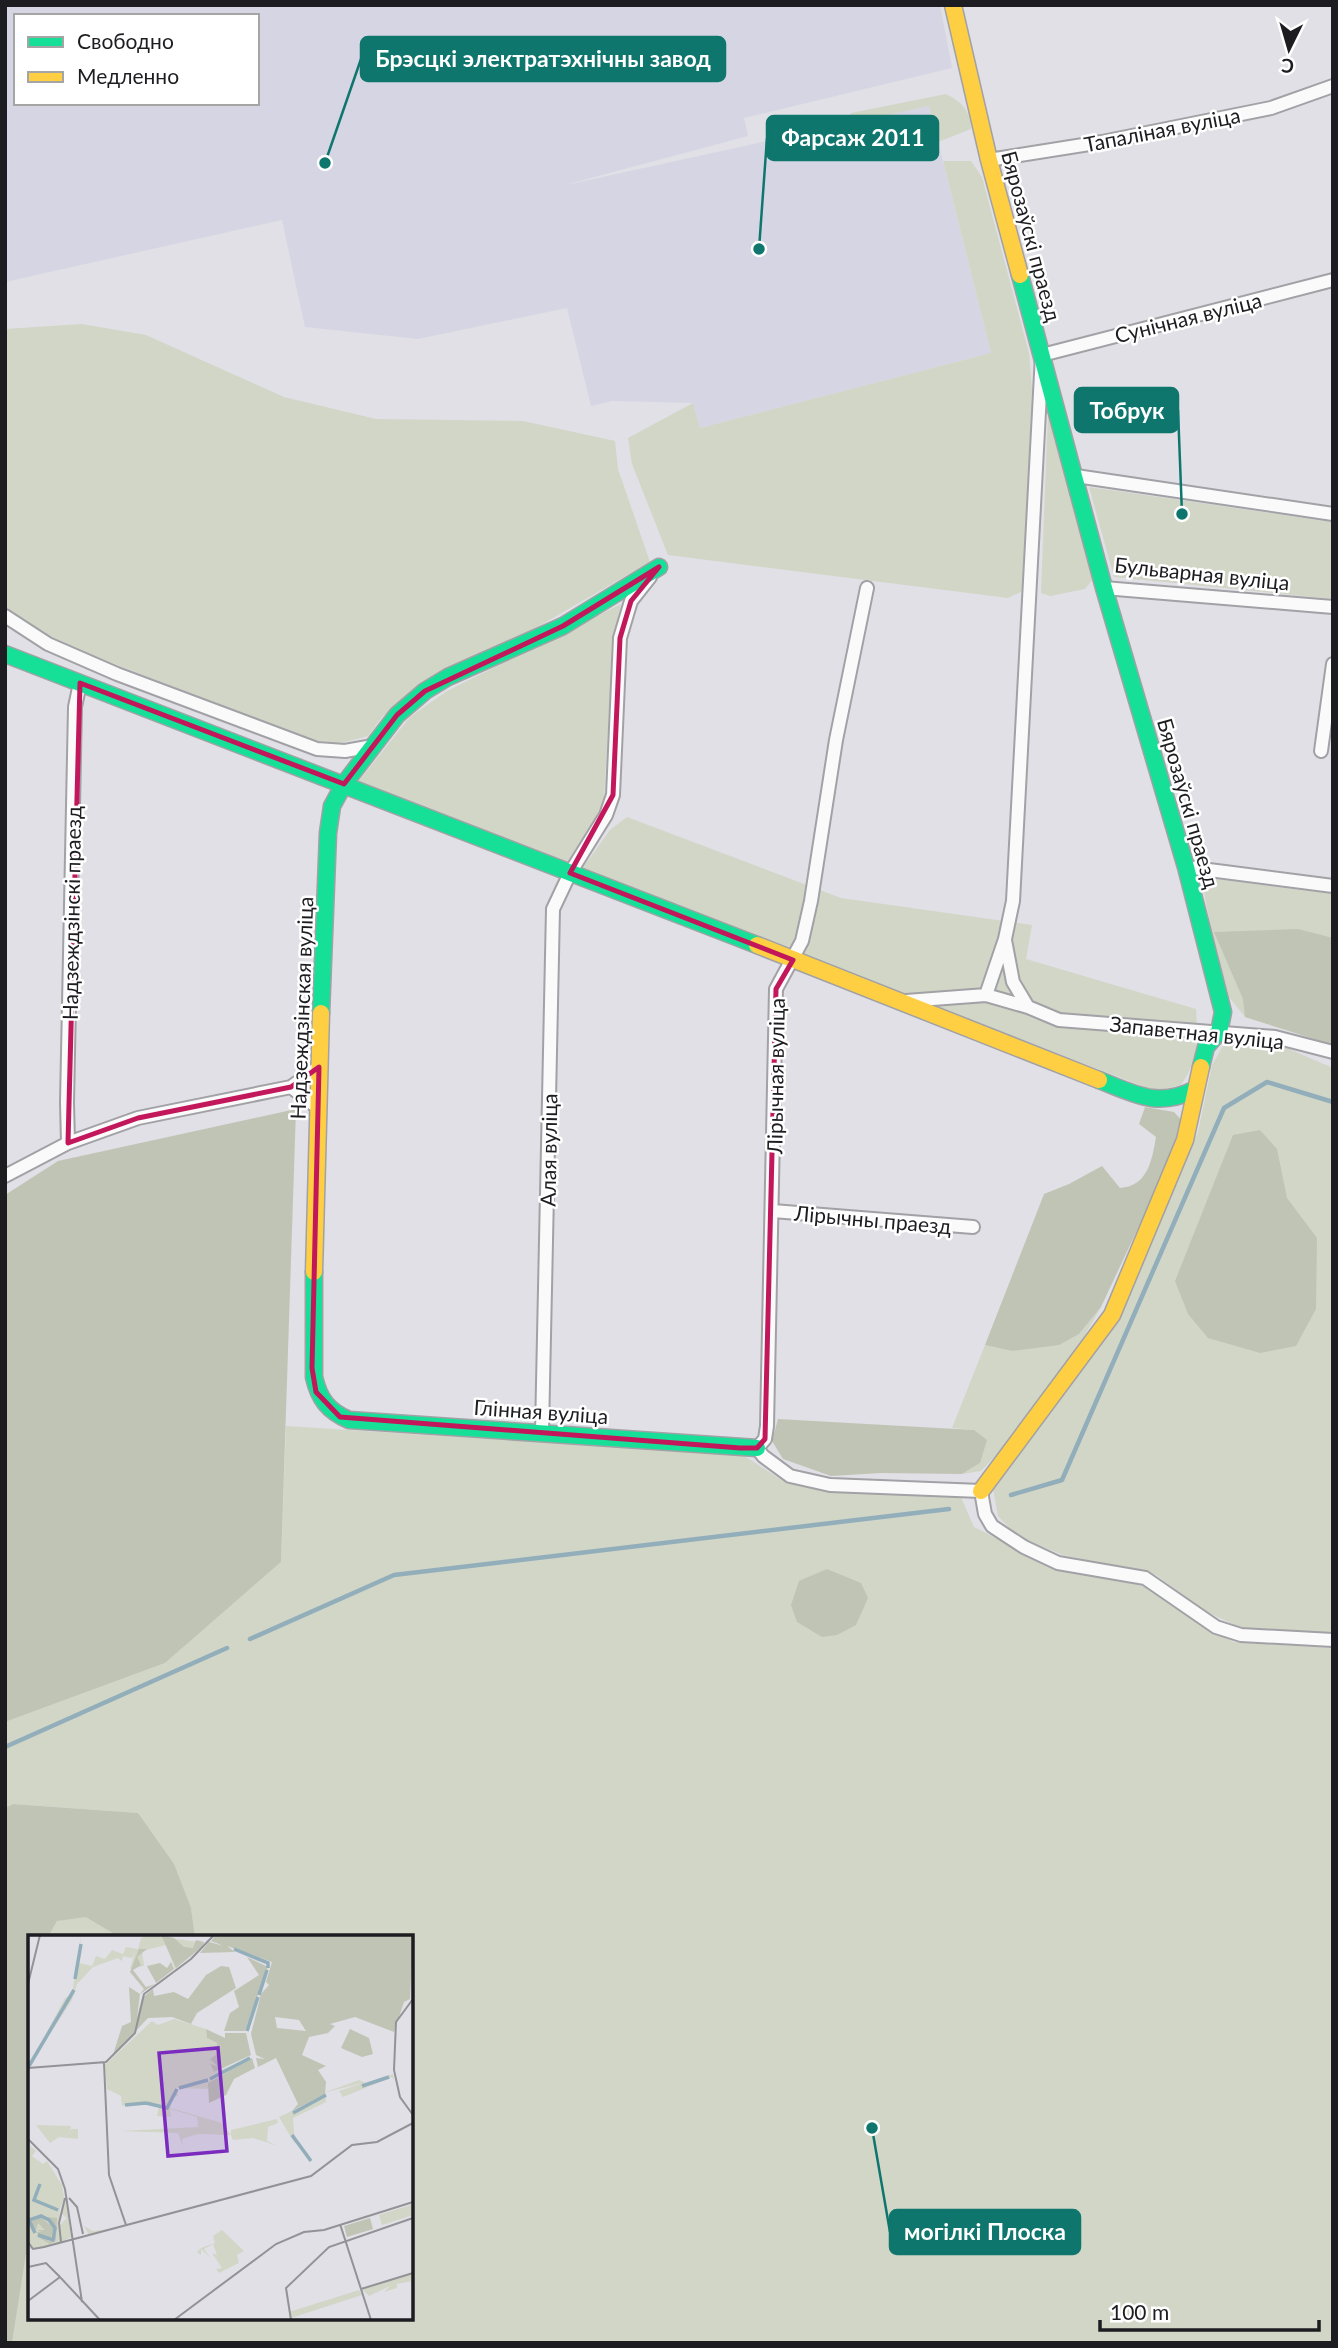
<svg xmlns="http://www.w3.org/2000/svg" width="1338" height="2348" font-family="Lato,sans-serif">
  <rect width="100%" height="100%" fill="#e0e0e6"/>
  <!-- built -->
  <path fill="#d6d5e3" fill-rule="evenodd" d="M5,5H940L952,68L744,118L748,136L561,186L929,106L991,353L700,428L693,403L612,401L591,406L567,308L418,339L305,327L282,220L5,282ZM16,16H257V103H16Z"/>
  <!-- green -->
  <path fill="#d2d6c7" d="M946,94C962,102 970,110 971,129L938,142L929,106L843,125L851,113Z
    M943,161H971L982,177L1029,353L1032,390L1023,591L1008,598L668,555L632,464L628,438L693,403L700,428L991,353Z
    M82,324L146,335L284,397L376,419L523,421L615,441L618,469L650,562L532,630L442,670L383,716L368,736L341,743L310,740L48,638L5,607V329Z
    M1048,415L1093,579L1085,589L1050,596L1041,593Z
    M1089,487L1333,522V599L1114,577Z
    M621,604L613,640L604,799L589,831L567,864L358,782L410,717L447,691Z
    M627,817L841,898L1032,925L1026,959L1196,1009C1198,1040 1199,1059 1181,1085L1155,1091L582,869L610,830Z
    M1201,877L1333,894V1045L1245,1017L1229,997L1211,928Z
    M1240,1041L1282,1046L1333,1068V1634L1243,1629L1205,1611L1156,1575L1063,1555L1017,1536L998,1516L993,1489L1121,1311L1198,1132L1212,1065L1224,1044Z
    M1101,1307L1081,1342L1003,1448L981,1471L962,1474L980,1463L974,1430L952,1428L985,1345L1012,1351L1079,1334Z
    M286,1426L743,1455L786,1483L819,1490L961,1497L974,1527L1056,1568L1147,1587L1195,1621L1233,1642L1333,1648V2343H12L30,2229V2318H411V1937H195L191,1908L138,1813L13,1804L5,1808V1722L165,1663L281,1562Z
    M86,1916L119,1937H48L57,1921Z"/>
  <!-- forest -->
  <path fill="#c0c4b4" d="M1298,929L1333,938V1045L1245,1017L1243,999L1214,932Z
    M1145,1107L1174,1112L1184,1123L1178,1143L1101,1307L1079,1334L1059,1345L1012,1351L985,1345L1044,1194L1069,1184L1102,1166L1120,1188C1148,1186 1152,1160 1156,1137L1139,1124Z
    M296,1109L281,1562L165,1663L5,1722V1195L58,1161Z
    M1260,1130L1277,1149L1287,1198L1317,1238L1316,1309L1296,1346L1260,1353L1208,1338L1188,1314L1175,1281L1233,1135Z
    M778,1419L974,1430L987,1440L980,1463L962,1474L881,1473L831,1476L783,1459L772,1441Z
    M827,1569L861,1583L868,1598L856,1625L837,1635L822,1637L797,1622L791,1605L799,1581Z
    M13,1804L138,1813L174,1864L191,1908L195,1937H119L86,1917L57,1921L48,1937H30V2229L12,2343H5V1808Z"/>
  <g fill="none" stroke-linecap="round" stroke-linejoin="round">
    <!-- stream -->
    <path stroke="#92aebb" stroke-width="4.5" d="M1011,1495L1062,1480L1224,1108L1267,1082L1333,1102
      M250,1639L394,1575L949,1509
      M5,1747L227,1648"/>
    <!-- street casing -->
    <g stroke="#a1a1a6" stroke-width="16">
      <path id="street" d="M989,160L1102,142L1271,108L1333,86
        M1076,476L1333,514
        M867,588L836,740L811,901L802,941L776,989L767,1426L765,1439L757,1448L763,1456L790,1476L830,1485L981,1491L985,1514L992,1526L1024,1547L1058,1563L1145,1578L1216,1627L1241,1635L1333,1640
        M1104,588L1333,607
        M5,616L48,644L117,674L317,749L345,751L373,746
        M1321,751L1333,664
        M1186,867L1333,886
        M1005,940L1013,982L1028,1007
        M986,995L1028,1007L1059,1020L1275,1037L1333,1052
        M906,1001L986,995L1005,939L1013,901L1042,355L1333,280
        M291,1087L318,1108
        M68,1143L67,1103L75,707L80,683
        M5,1176L68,1143L138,1118L291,1087L319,1067
        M773,1211L973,1227
        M542,1431L553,909L570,873L606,815L613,795L620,638L631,601L650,577"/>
    </g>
    <!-- fast casing -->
    <g stroke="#a1a1a6" stroke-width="19">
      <path id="fast" d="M1020,275L1104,588L1186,867L1223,1012L1219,1032L1206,1047L1201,1067
        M5,654L757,945
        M321,1013L328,833L332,806L344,784L397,715L425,691L448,677L563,626L659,567
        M1099,1080C1135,1094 1157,1108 1194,1090
        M314,1272V1377C319,1399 328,1411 349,1420L757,1448"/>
    </g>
    <!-- slow casing -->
    <g stroke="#a1a1a6" stroke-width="19">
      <path id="slow" d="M953,5L989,160L1020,275
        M757,945L1099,1080
        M314,1272L321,1013
        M981,1491L1112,1315L1185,1140L1201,1067"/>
    </g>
    <!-- street -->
    <use href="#street" stroke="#fafafb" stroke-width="12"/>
    <!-- fast -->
    <use href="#fast" stroke="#16e098" stroke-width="16"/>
    <!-- slow -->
    <use href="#slow" stroke="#ffcf43" stroke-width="16"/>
  </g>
  <!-- marked area -->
  <path fill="none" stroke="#c2185b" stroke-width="5" stroke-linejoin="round" d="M659,567L631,601L620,638L613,795L570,873L793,960L776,989L765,1439L757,1448H740L340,1417L316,1392L312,1368L319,1067L291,1087L138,1118L68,1143L80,683L344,784L397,715L425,691L563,626Z"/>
  <g text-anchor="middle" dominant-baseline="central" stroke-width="5" stroke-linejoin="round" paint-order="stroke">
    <!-- street labels -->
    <g font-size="21" fill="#1d1d21" stroke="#fff">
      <text transform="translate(1162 129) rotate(-11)">Тапаліная вуліца</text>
      <text transform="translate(1032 236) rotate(75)">Бярозаўскі праезд</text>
      <text transform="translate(1188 317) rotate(-14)">Сунічная вуліца</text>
      <text transform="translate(1202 573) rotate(6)">Бульварная вуліца</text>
      <text transform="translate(1189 803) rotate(74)">Бярозаўскі праезд</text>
      <text transform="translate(71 913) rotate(-89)">Надзеждзінскі праезд</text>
      <text transform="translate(301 1008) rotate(-88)">Надзеждзінская вуліца</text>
      <text transform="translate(1197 1032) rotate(6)">Запаветная вуліца</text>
      <text transform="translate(775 1076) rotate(-89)">Лірычная вуліца</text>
      <text transform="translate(548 1150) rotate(-89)">Алая вуліца</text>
      <text transform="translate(873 1219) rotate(5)">Лірычны праезд</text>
      <text transform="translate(541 1411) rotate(4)">Глінная вуліца</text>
    </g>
  </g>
  <!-- overview -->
  <g transform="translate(28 1935)">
    <rect width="385" height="385" fill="#e0e0e6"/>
    <path d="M53,0L51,28L64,31L68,21L77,24L84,15L95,19L98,12L110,14L113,3L122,0L176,8L147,34L138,10L114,16L116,31L102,34L107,16L104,23L95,21L94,26L90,23L65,32L49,49L44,65L0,132L37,63L44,59ZM146,84L178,94L179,103L189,108V119L182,124L189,131L182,130L186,137L224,123L185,144L181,154L149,153L150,161L144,163L142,173L194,188L203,200V195L249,184L250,188L240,192L239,206L250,211L225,203L205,205L203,200L170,199L154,204L155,212L150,198L93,196L170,192L169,182L142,174L143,182L129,181L131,172L115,167L94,171L93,161L79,154L77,130L124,86L130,90ZM365,139L366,145L364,142L315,162L311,156L335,148L295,158L331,145L338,148ZM298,160V167L265,183L267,209L251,182ZM8,190L43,191L41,200L43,194H50V204L31,202L22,208ZM0,209L8,216L4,221L15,229L19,226L34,250L36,263L32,274L30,292L39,283L33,278L38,263L43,302L33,307L61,300L56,291L65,296L84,294L15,313L0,314ZM383,270L385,280L354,290L351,280ZM194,295L216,316L209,320L211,328L191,338L188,334L194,333L184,318L189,320L185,309L176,314L182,322L173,314V320L169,317L173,313L187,308L185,301ZM385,338V346L369,349V353L356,357L362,351L341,361L334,354ZM331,355L334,360L263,383L261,377Z" fill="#d2d6c7"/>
    <path d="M133,0L146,3L156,12L165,13L168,5L176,7L175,11L148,33ZM188,0H385L382,64L376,67L366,97L327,82L302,89L307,91L300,98L281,102L274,120L298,131L290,135L298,147L297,159L264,176L270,169L248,123L230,132L228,123L237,124L228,120L223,99L233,59L241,50L238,47L244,27L199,11L207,17L172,18L181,7L196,11L183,6ZM247,82L271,85L278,96L249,93ZM111,14H119L109,22L113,30L105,35L118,52L127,49L112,59L109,83L114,63L125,54L126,61L146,57L160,64L178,40L193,31L201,32L208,53L169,78L163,89L144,82L120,83L85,120L94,91L103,87L101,52L112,59L116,54L102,37ZM219,22L240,32L217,96H196L202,78L211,72L206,56L231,40ZM143,27L146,34L128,48L119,31L132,28L139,33ZM178,94L197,103V98H218L223,120L186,137L182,129L189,131L182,124L189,119V108L179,103ZM322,94L341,103L345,119L334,122L313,113ZM224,123L227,133L206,144L198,160L181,168L180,148ZM12,282L26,293L22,305L18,301L14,302L22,307L28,292L19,282L29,283L28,305L22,309L10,302L9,297H15L10,296V295H17L10,288L8,295L1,288ZM342,283L345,294L319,302L316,291Z" fill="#c0c4b4" fill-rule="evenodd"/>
    <path fill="none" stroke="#92aebb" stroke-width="3.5" d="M206,14L240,28V33M47,44L53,9M231,60L239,35M219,96L230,62M1,131L46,55M182,144L222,123M334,151L361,142M151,153L180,145M118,168L139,173L149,154M97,170L118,168M265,178L298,160M264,200L283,226M12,249L6,265L30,275M7,298L1,285L13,281L21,285L27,293L25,305L10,300"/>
    <path fill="none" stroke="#929297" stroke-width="2" d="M0,49L12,0M385,64L368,87L366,135L372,162L385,180M76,128L81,240L98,290M0,133L78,127L107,98L116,59L163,24L186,0M0,204L30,234L37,254L54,367M41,263L49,272L55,299M312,289L343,385M0,307L5,314L16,312L283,241L324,210L349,207L385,188M33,307L31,288L37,263M0,332L18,328L32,342M333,354L385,338M0,366L32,342L72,385M146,385L248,309L276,297L296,295L385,267M263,385L258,353L301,312L385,283"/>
    <path fill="#7b2cbf" fill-opacity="0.15" stroke="#7b2cbf" stroke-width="3.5" d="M190,113L199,216L140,221L131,118Z"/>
    <rect width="385" height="385" fill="none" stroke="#1d1d21" stroke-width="3.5"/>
  </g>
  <!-- callouts -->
  <path fill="none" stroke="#0f766e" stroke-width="2.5" d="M325 163L361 59M759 249L767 138M1182 514L1178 410M872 2128L890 2232"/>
  <g fill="#0f766e" stroke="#fff" stroke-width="2.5">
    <circle cx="325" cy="163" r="7"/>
    <circle cx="759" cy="249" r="7"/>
    <circle cx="1182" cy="514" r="7"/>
    <circle cx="872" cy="2128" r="7"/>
  </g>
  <g fill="#0f766e" stroke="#0f766e" stroke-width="2.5">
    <rect x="361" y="37" width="364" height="44" rx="7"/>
    <rect x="767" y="116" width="171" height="44" rx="7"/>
    <rect x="1075" y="388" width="103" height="44" rx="7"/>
    <rect x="890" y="2210" width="190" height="44" rx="7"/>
  </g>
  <g font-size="23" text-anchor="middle" font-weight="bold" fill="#fff">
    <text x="543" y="67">Брэсцкі электратэхнічны завод</text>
    <text x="853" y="146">Фарсаж 2011</text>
    <text x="1127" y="419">Тобрук</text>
    <text x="985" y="2240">могілкі Плоска</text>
  </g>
  <!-- border -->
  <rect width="1338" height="2348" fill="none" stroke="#1d1d21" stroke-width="14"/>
  <!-- legend -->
  <rect x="14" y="14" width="245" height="91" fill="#ffffff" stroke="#a5a5a6" stroke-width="2"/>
  <rect x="28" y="37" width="35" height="10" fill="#16e098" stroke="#a5a5a6" stroke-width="2"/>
  <text x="77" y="49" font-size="21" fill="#1d1d21">Свободно</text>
  <rect x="28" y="72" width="35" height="10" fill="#ffcf43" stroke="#a5a5a6" stroke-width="2"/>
  <text x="77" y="84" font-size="21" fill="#1d1d21">Медленно</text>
  <!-- north arrow -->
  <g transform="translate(1289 49) rotate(185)" stroke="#ffffff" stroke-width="5" paint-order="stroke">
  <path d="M0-5L12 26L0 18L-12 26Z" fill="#1d1d21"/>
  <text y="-10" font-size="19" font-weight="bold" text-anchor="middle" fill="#1d1d21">С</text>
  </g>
  <!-- scale -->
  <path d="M1100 2320v10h219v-10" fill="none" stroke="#1d1d21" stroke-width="3.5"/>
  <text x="1110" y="2320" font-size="21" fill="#1d1d21" stroke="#ffffff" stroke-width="5" paint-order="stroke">100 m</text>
</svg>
